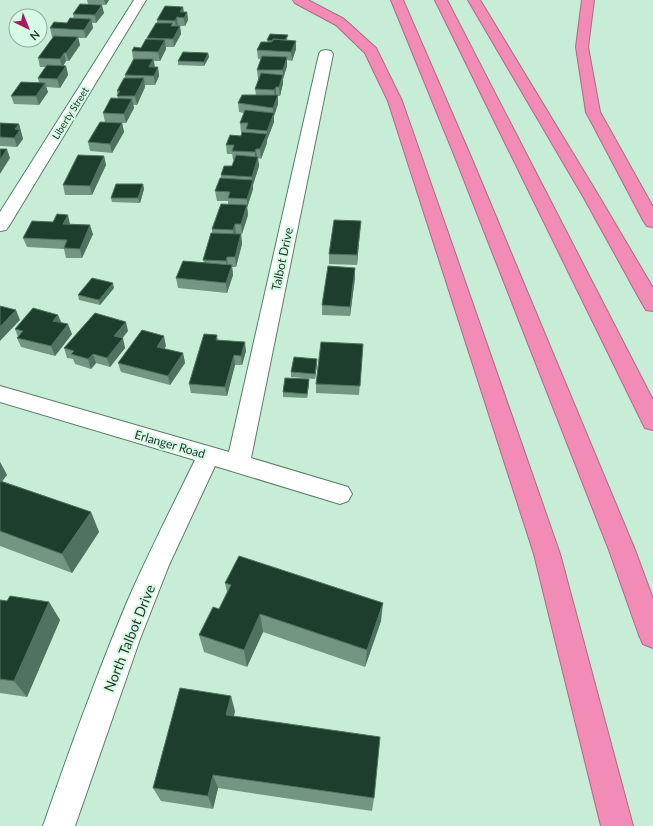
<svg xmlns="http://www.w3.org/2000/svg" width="653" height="826" font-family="Lato,sans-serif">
  <rect width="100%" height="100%" fill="#c8edd7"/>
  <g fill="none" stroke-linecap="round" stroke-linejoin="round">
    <!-- street casing -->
    <g stroke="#5a7c69" stroke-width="2">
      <path id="street" d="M134,0H146L9,226L6,230L0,231V212Z
        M326,50L331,51L333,54L251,458L348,487L352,494L348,501L340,504L215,466L169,565L140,639L75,826H43C69,751 96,676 127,602C148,554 172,507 195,460L0,402V386L229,452L319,54L321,51Z"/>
    </g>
    <!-- highway casing -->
    <g stroke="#ab6d85" stroke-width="2">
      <path id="highway" d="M293,0H308L344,19L376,48L402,101L560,554L633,826H601L534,554L388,101L365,53L336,25L295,3Z
        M391,0H403L471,157L635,550L653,599V648L643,644L639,635L609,550L455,157Z
        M435,0H447L653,400V430L645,428L642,422Z
        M468,0H480L600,198L653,288V311L646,310L643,305L584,198Z
        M582,0H594L588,47L600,112L653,207V227L647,226L644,222L586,112L576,47Z"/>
    </g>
    <!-- street -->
    <use href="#street" fill="#fff" fill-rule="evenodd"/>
    <!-- highway -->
    <use href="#highway" fill="#f28bb5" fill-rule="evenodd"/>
  </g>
  <!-- wall -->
  <path fill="#729682" d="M87,0H112H109L106,5L88,4L104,13L96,23H92L93,28L86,38H78L80,45L69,61H66L63,66H66L68,75L60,88L46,87L48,92L39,105L14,104L11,96L39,83L38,78L45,67H40L38,58L53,37H52L50,28L67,23L74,19L73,14L88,4Z
    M183,7L184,12H187L188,20L185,26H178H180L181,34L174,47H166V49L160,61H154L155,67H158L159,76L155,85H145V87L137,105H133L134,108L126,123H122L124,132L112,153L90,151L88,142L105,122L103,113L118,99L117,91L125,78V75L133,59L132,51L141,48L148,39L147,38L157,23V20Z
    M288,35L287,40L296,49L292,61L287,60V66L283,79V83L280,96H278V104L274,116V122L267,140V143L261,159L258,158L259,166L253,185V189L247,208L248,215L242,234H236H241L242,244L236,267H232L233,275L227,293L178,288L176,278L204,262L203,260L212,233V229L228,204V201H217L215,191L221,178V175L232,166L234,160H233L232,154H227L226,145L246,132H241L240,123L244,113L239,112L238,103L256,95L255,89L259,79H258L257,70L261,59H258L257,50L268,42L267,40Z
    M208,53L209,57L204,66L178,65V61Z
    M0,123L19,124L23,139L17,147L0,146Z
    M104,156L106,165L92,195H65L63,185Z
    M143,184L144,189L140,203L112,202L111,198Z
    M361,221L357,265L329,264V254Z
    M70,224L93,234L82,258H66L64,249L27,247L23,238Z
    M355,268V278L350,316L322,315V305Z
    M114,288L100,305L79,300L78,295Z
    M61,322L72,334L55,356L21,347L17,338L18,337L15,329Z
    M128,331L122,338L125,348L110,367L96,363L91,369L75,364L73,359L67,358L64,348Z
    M217,335L218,340L246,351L242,365H235L227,396L191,393L189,384Z
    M166,346L164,349L183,353L185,363L170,385L121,372L118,363Z
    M362,354L359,395L316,393V384Z
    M317,359V364L315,379L291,377V372Z
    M309,379V384L307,398L283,397V392Z
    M0,462L7,475L2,481L91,512L99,532L72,573L0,546Z
    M225,583L381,621L365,667L263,632L247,667L204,652L199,635L219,609L227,592Z
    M0,600L7,601L49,602L60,620L27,697L0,693Z
    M235,711L234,716L374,798L372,811L218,788L213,809L161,801L153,788Z"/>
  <!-- shaded-wall -->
  <path fill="#507260" d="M104,0H109L106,5Z
    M102,5L104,13L96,23L95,15Z
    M183,7L184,15L180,12Z
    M187,12L188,20L185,26L184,18Z
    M177,17L178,26L176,29L175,21Z
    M91,19L93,28L86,38L84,30Z
    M180,26L181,34L174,47L173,39Z
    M78,37L80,45L69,61L66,53Z
    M165,40L166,49L160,61L158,52Z
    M296,41V49L292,61L291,52Z
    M64,53L66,61L62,68L60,59Z
    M208,53L209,57L204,66V62Z
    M287,57V66L283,79V70Z
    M153,59L155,68L149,67Z
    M66,66L68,75L60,88L57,79Z
    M158,67L159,76L155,85L154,76Z
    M283,75V83L280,96L279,87Z
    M144,78L145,87L137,105L135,96Z
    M45,83L48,92L39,105L36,96Z
    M276,87V95L275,99L274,90Z
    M278,95V104L274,116V122L267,140V131L273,113V108Z
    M132,99L134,108L126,123L124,114Z
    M122,123L124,132L112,153L110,144Z
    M19,124L23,139L17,147L14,138L15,129Z
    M267,134V143L261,159L260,149Z
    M7,149L10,158L0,174V160Z
    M256,149L257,158L255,162V152Z
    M104,156L106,165L92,195L90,186Z
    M258,157L259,166L253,185V189L247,208V199L252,181V177Z
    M143,184L144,189L140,203L138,198Z
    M247,205L248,215L242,234L241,224Z
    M68,215L70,224H63Z
    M361,221L360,230L357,265V255Z
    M235,224L236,233L234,240L233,230Z
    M90,225L93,234L82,258L80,249Z
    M241,234L242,244L236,267L235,257Z
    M227,257L228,267L227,270L226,261Z
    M232,265L233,275L227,293L226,283Z
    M355,268V278L350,316V307Z
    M113,283L114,288L100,305L99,300Z
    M16,310L20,320L0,341V327Z
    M58,315L62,324L53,321Z
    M126,322L128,331L117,345L114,336Z
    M68,324L72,334L55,356L51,346Z
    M164,336L166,346L159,356L157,347Z
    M123,338L125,348L110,367L107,358Z
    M245,342L246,351L242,365L241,356Z
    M183,353L185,363L170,385L168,376Z
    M93,354L96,363L91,369L88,359Z
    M234,355L235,365L227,396L225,387Z
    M317,359V364L315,379V374Z
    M309,379V384L307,398V394Z
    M0,462L7,475L0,484Z
    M91,512L99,532L72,573L62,554Z
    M49,602L60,620L27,697L14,681Z
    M383,603L381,621L365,667L367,650Z
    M260,614L263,632L247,667L244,650Z
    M231,696L235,711L230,731L226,715Z
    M213,775L218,788L213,809L208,796Z"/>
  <!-- building -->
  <path fill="#1d3e2d" stroke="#507260" d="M80,4L102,5L95,15L73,14Z
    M165,6L183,7L180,12H187L184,18L177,17L175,21L157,20Z
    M70,18L91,19L84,30L50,28L54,22L67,23Z
    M156,23H173L171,26H180L173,39L147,38Z
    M270,34L288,35L285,40L273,39V41L267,40Z
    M54,36L78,37L66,53H64L60,59L38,58Z
    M146,39L165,40L158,52L132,51L134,47L141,48Z
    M273,39L296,41L291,52L257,50L261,42H272Z
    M183,52L208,53L204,62L178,61Z
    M262,56L287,57L283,70H257Z
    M134,59H153L149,67H158L154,76L125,75Z
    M47,65L66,66L57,79L38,78Z
    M261,73L283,75L279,87H276L274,90L255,89Z
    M124,78H144L135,96H117L120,91H117Z
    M21,82L45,83L36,96H11Z
    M242,95H278L273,108L238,103Z
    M111,98L132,99L124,114L103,113Z
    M245,110L274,113L267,131L246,129L248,123H240Z
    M100,122L122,123L110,144L88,142Z
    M0,123L19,124L15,129L20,130L14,138L0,137Z
    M242,132L267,134L260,149H256L255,152L232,151L234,145H226L230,135L241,136Z
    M0,149H7L0,160Z
    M78,155L104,156L90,186L63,185Z
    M236,155L258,157L252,177L221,175L224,166H232Z
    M220,178L253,180L247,199L228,198L230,192L215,191Z
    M116,184H143L138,198H111Z
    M221,204L247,205L241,224H235L233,230L212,229Z
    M57,214L68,215L63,224L90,225L80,249L64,248L67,240L23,238L32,221L53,222Z
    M334,220L361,221L357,255L329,254Z
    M211,233L241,234L235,257H227L226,261L203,260Z
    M183,261L232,265L226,283L176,278Z
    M328,266L355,268L350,307L322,305Z
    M92,278L113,283L99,300L78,295Z
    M0,306L16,310L0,327Z
    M33,308L58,315L53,321L68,324L51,346L17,338L23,331L15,329Z
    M95,313L126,322L114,336L123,338L107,358L93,354L88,359L71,354L74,351L64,348Z
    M142,330L164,336L157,347L183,353L168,376L118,363Z
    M204,334L217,335L216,340L245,342L241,356L234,355L225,387L189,384Z
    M321,342L363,344L360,386L316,384Z
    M294,357L317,359L315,374L291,372Z
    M285,378L309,379L307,394L283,392Z
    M0,481L91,512L62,554L0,531Z
    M239,556L383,603L367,650L260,614L244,650L199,635L213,607L219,609L231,585L225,583Z
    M10,596L49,602L14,681L0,679V600L7,601Z
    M180,688L231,696L226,715L380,737L374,798L213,775L208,796L153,788Z"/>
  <g text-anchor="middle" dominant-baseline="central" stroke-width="4" stroke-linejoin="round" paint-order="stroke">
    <!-- far-street labels -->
    <g font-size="10" fill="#27362d" stroke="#d5fbe5">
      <text transform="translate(70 113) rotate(-58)">Liberty Street</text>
    </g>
    <!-- street labels -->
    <g font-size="12" fill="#27362d" stroke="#d5fbe5">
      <text transform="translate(282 259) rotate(-78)">Talbot Drive</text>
      <text transform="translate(170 444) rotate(16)">Erlanger Road</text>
    </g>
    <!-- near-street labels -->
    <g font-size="14" fill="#27362d" stroke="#d5fbe5">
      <text transform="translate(129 638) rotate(-68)">North Talbot Drive</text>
    </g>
  </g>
  <!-- north arrow -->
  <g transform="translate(28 28) rotate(137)"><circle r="19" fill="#d5fbe5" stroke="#8fac9b"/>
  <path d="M0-3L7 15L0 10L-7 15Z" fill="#a41b63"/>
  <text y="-6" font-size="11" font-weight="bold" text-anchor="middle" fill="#27362d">N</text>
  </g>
</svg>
